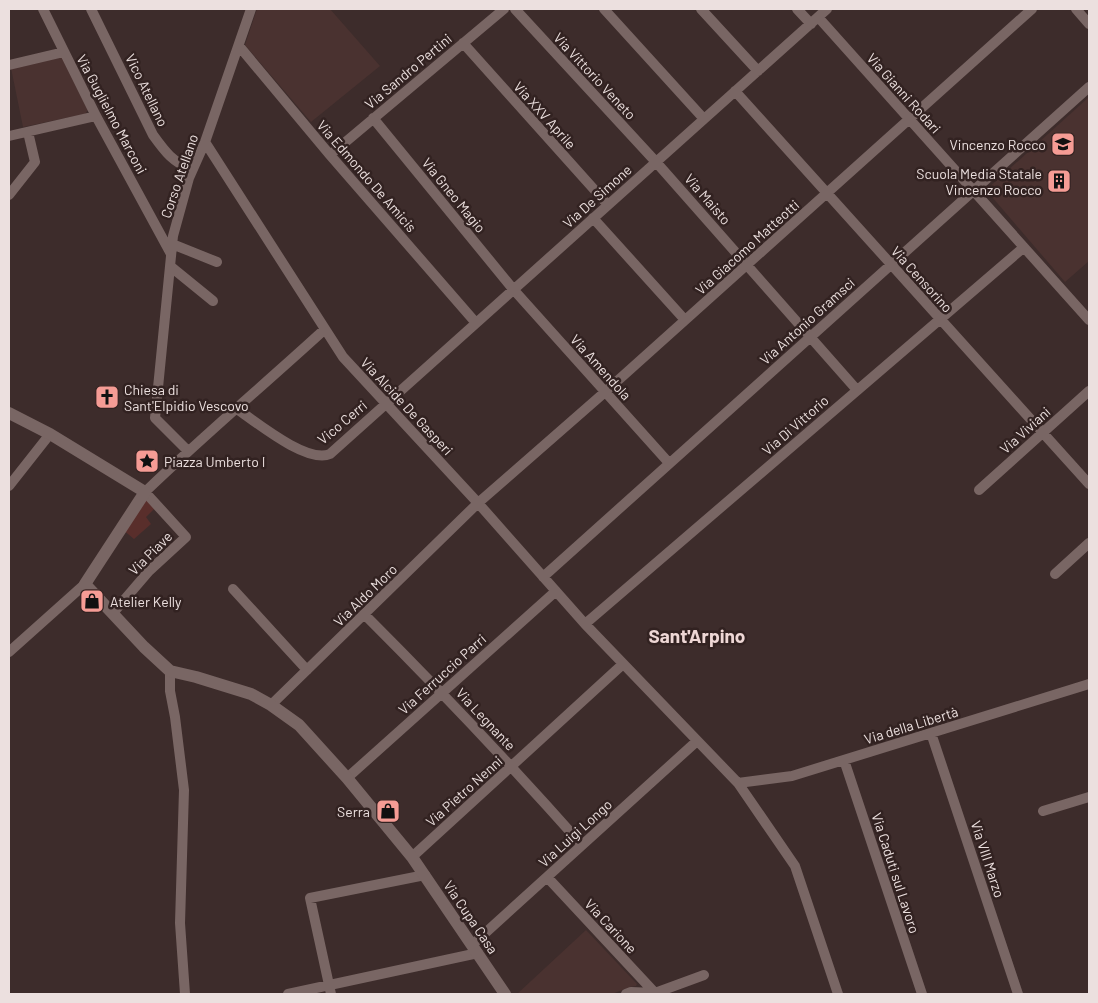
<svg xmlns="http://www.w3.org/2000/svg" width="1098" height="1003" font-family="Barlow,sans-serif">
  <rect width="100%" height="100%" fill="#3d2c2b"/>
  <!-- built -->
  <path fill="#4a3230" d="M257,9H330L380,66L311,122L245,45Z
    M62,57L88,110L85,114L23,127L11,68Z
    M1089,97V261L1065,282L986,190Z
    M586,930L637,984L636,986L630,987L612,994H517Z"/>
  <!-- green -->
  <path fill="#592e2b" d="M144,496L155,508L146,517L151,524L134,539L122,529Z"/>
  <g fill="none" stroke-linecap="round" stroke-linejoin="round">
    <!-- minor -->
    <path stroke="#796664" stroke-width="10" d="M43,9L96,116L171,254
      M91,9L153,135C166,153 172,161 192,170
      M515,9L656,162L857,390
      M604,9L704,119
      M701,9L758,71
      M797,9L811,24
      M1076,9L1089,24
      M818,17L1089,320
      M463,43L608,205
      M239,46L330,155L476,323
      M9,65L64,52
      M735,91L1089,484
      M373,118L513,289L669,463
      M9,136L96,116
      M205,142L343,357L478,503L585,624L738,783L795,866L838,994
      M330,155L504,9
      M9,195L35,162L28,132
      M593,218L685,320
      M172,244L217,262
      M170,266L213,301
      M237,409C256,422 307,464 330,454L827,9
      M188,451L155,418L173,236L189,178L205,142L251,9
      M9,486L50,434
      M979,490L1089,391
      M1055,574L1089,543
      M543,577L1089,87
      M233,589L307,670
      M113,613L149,571L186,537L145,492C203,436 265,384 325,329
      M365,615C440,690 512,766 582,845
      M585,624L1023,248
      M9,652L85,584
      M170,671V691L175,717L184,790L180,923L185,994
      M271,705L478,503L605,392L1032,9
      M931,733L1018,994
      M844,760L922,994
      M347,778L556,591
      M738,783L792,776L1089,684
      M1043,811L1089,797
      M412,857L623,664
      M547,877L655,993
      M472,945L697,741
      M288,994L478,953
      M331,994L310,898L425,875
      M626,994L631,992L655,993L704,975"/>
    <!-- tertiary -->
    <path stroke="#796664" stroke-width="12" d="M9,413L50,434L145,492L85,584L144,647L170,671L196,677L251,694L271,705L299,725L347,778L412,857L505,994"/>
  </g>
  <!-- icons -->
  <defs>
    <g id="school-square" transform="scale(1.25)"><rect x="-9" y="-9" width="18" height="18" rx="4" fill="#f59c95" stroke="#322221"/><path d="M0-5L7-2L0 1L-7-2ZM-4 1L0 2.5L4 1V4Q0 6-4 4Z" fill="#111"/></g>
    <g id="building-square" transform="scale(1.25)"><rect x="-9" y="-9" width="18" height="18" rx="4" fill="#f59c95" stroke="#322221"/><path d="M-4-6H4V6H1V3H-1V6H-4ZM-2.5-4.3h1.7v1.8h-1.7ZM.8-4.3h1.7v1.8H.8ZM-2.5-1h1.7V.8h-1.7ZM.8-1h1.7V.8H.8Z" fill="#111"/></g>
    <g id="church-square" transform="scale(1.25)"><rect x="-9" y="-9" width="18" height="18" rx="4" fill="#f59c95" stroke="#322221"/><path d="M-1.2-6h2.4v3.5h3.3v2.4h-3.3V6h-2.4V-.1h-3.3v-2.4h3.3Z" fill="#111"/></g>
    <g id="sight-square" transform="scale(1.25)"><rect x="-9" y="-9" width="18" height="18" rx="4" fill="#f59c95" stroke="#322221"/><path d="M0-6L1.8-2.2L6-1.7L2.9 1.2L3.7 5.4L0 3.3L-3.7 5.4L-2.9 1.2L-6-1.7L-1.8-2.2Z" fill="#111"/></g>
    <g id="shop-square" transform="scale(1.25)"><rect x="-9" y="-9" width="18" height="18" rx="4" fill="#f59c95" stroke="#322221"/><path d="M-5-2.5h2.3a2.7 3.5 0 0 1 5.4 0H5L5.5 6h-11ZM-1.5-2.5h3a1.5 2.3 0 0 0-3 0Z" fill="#111"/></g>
  </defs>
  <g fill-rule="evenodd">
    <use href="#school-square" x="1063" y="144"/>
    <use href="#building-square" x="1059" y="181"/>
    <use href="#church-square" x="107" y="397"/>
    <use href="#sight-square" x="147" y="461"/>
    <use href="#shop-square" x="92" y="601"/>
    <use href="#shop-square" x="388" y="811"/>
  </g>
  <g text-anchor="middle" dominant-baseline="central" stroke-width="5" stroke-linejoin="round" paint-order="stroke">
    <!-- street labels -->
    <g font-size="14" fill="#ece0df" stroke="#322221">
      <text transform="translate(408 71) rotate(-40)">Via Sandro Pertini</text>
      <text transform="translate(595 76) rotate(47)">Via Vittorio Veneto</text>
      <text transform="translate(147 90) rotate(64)">Vico Atellano</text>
      <text transform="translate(904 93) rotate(48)">Via Gianni Rodari</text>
      <text transform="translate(112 114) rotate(62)">Via Guglielmo Marconi</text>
      <text transform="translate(545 115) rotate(48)">Via XXV Aprile</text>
      <text transform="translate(179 176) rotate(-71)">Corso Atellano</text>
      <text transform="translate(367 176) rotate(49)">Via Edmondo De Amicis</text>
      <text transform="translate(454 195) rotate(51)">Via Gneo Magio</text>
      <text transform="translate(597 196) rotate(-42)">Via De Simone</text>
      <text transform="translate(708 199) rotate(49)">Via Maisto</text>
      <text transform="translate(747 247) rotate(-42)">Via Giacomo Matteotti</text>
      <text transform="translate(922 279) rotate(48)">Via Censorino</text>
      <text transform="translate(807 321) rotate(-42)">Via Antonio Gramsci</text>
      <text transform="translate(601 367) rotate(48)">Via Amendola</text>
      <text transform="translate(407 406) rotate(47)">Via Alcide De Gasperi</text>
      <text transform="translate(342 422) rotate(-40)">Vico Cerri</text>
      <text transform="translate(795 425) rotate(-41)">Via Di Vittorio</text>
      <text transform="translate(1025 430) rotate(-42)">Via Viviani</text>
      <text transform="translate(150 553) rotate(-45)">Via Piave</text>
      <text transform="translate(365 595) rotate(-44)">Via Aldo Moro</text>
      <text transform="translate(442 674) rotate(-42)">Via Ferruccio Parri</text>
      <text transform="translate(486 719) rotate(47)">Via Legnante</text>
      <text transform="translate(911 725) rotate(-17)">Via della Libertà</text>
      <text transform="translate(464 791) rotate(-42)">Via Pietro Nenni</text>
      <text transform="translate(575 833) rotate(-42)">Via Luigi Longo</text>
      <text transform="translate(988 859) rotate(72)">Via VIII Marzo</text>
      <text transform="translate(896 873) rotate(72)">Via Caduti sul Lavoro</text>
      <text transform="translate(471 917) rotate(56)">Via Cupa Casa</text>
      <text transform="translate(611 926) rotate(47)">Via Carione</text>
    </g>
    <!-- poi labels -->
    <g font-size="14" fill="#ece0df" stroke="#322221" text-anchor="end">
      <text x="1046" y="144">Vincenzo Rocco</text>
      <text x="1042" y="173">Scuola Media Statale<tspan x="1042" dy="16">Vincenzo Rocco</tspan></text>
      <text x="124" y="389" text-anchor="start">Chiesa di<tspan x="124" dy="16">Sant'Elpidio Vescovo</tspan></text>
      <text x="164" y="461" text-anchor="start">Piazza Umberto I</text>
      <text x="110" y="601" text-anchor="start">Atelier Kelly</text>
      <text x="370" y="811">Serra</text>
    </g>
    <!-- district labels -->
    <g font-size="19" font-weight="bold" fill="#eed7d5" stroke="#322221">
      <text x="697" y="635">Sant'Arpino</text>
    </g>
  </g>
  <!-- border -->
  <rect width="1098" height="1003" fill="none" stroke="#ece0df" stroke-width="20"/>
</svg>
